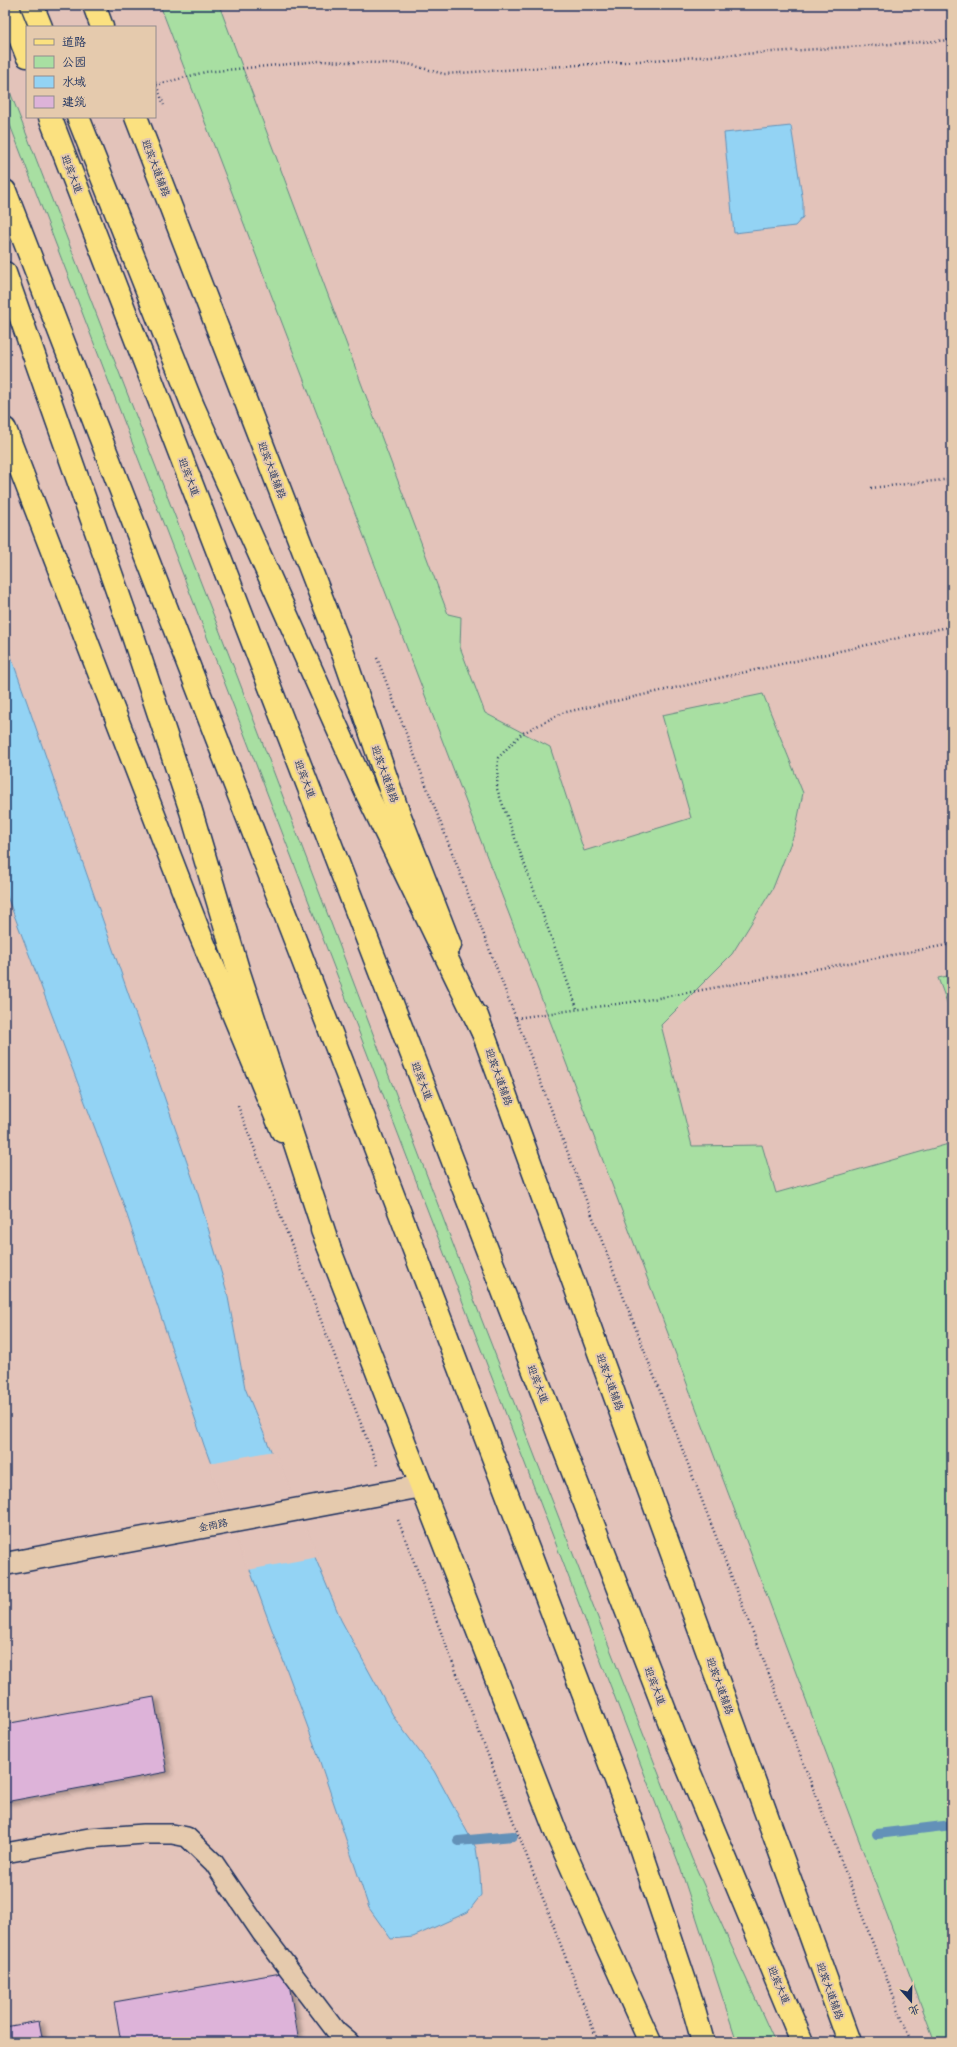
<svg xmlns="http://www.w3.org/2000/svg" width="957" height="2047" font-family="Delius,'LXGW WenKai TC',sans-serif">
  <defs>
    <filter id="shadow"><feDropShadow dx="4.5" dy="2.5" stdDeviation="2" flood-color="#0004"/></filter>
  </defs>
  <rect width="100%" height="100%" fill="#e3c3ba"/>
  <filter id="ink" filterUnits="userSpaceOnUse"><feTurbulence type="fractalNoise" baseFrequency=".025" numOctaves="2"/><feDisplacementMap in="SourceGraphic" scale="8" xChannelSelector="R" yChannelSelector="G"/><feConvolveMatrix kernelMatrix="1 2 1 2 8 2 1 2 1" color-interpolation-filters="sRGB"/></filter>
  <g filter="url(#ink)">
    <!-- green -->
    <path fill="#a8dfa2" stroke="#628780" d="M160,5H219L448,614L461,617L460,647L485,713L550,747L584,851L691,818L662,715L763,694L803,793L795,832L773,888L732,954L661,1025L692,1146L762,1145L776,1193L952,1143V2042H935L565,1060Z
      M5,79L236,673L481,1318L692,1859L775,2042H737L679,1864L5,112Z
      M952,975V1016L938,978Z"/>
    <!-- water -->
    <path fill="#93d3f4" stroke="#6391b8" d="M791,126L803,202V217L795,226L734,233L724,133Z
      M5,639L198,1194L227,1292L245,1388L341,1620L395,1719L434,1771L476,1848L480,1875L481,1895L468,1912L413,1937L391,1939L369,1908L314,1744L204,1445L121,1197L5,891Z"/>
    <!-- pier -->
    <path fill="#e3c3ba" d="M274,1451L318,1557L248,1570L209,1463Z"/>
    <g fill="none" stroke-linecap="round" stroke-linejoin="round">
      <!-- stream -->
      <path stroke="#6391b8" stroke-width="10" d="M877,1834L952,1825
        M458,1841L513,1836"/>
    </g>
    <!-- building -->
    <path fill="#ddb3d9" stroke="#1b2f5e" filter="url(#shadow)" d="M154,1697L167,1772L5,1802V1724Z
      M287,1972L299,2042H121L114,2002Z
      M39,2021L43,2042H5V2027Z"/>
    <g fill="none" stroke-linecap="round" stroke-linejoin="round">
      <!-- service casing -->
      <g stroke="#1b2f5e" stroke-width="22">
        <path id="service" d="M5,1853L89,1838L144,1834H172L187,1837L214,1863L261,1932L336,2031L349,2042"/>
      </g>
      <!-- minor casing -->
      <g stroke="#1b2f5e" stroke-width="25">
        <path id="minor" d="M5,1564L422,1486"/>
      </g>
      <!-- primary casing -->
      <g stroke="#1b2f5e" stroke-width="25">
        <path id="primary" d="M94,5L102,27
          M136,117L344,656L396,806L450,945
          M5,429L201,937L282,1131
          M477,1016L849,2042
          M322,1230L557,1835L650,2042"/>
      </g>
      <!-- trunk casing -->
      <g stroke="#1b2f5e" stroke-width="25">
        <path id="trunk" d="M7,5L27,56
          M32,5L41,27
          M50,117L679,1747L802,2042
          M78,117L193,406L367,794L484,1035
          M5,191L355,1095L629,1814L690,1996L703,2042
          M5,273L133,636L191,811L239,973L329,1247"/>
      </g>
      <!-- path -->
      <path stroke="#1b2f5e" stroke-width="2.5" stroke-dasharray="1 3" stroke-linecap="butt" d="M155,82L164,105
        M156,85L205,72L320,61L408,64L444,74L952,40
        M871,488L952,479
        M377,658L911,2042
        M577,1008L497,789L498,758L521,734L562,713L952,626
        M516,1018L653,999L952,944
        M238,1106L377,1465
        M398,1520L598,2042"/>
      <!-- service -->
      <use href="#service" stroke="#e5caad" stroke-width="19"/>
      <!-- minor -->
      <use href="#minor" stroke="#e5caad" stroke-width="22"/>
      <!-- primary -->
      <use href="#primary" stroke="#fbe180" stroke-width="22"/>
      <!-- trunk -->
      <use href="#trunk" stroke="#fbe180" stroke-width="22"/>
    </g>
  </g>
  <g text-anchor="middle" dominant-baseline="central" stroke-width="4" stroke-linejoin="round" paint-order="stroke">
    <!-- street labels -->
    <g font-size="10" fill="#1b2f5e" stroke="#e5caad">
      <text transform="translate(156 168) rotate(69)">迎宾大道辅路</text>
      <text transform="translate(72 174) rotate(69)">迎宾大道</text>
      <text transform="translate(272 470) rotate(69)">迎宾大道辅路</text>
      <text transform="translate(189 477) rotate(69)">迎宾大道</text>
      <text transform="translate(385 774) rotate(70)">迎宾大道辅路</text>
      <text transform="translate(305 779) rotate(69)">迎宾大道</text>
      <text transform="translate(499 1077) rotate(70)">迎宾大道辅路</text>
      <text transform="translate(422 1081) rotate(69)">迎宾大道</text>
      <text transform="translate(610 1382) rotate(70)">迎宾大道辅路</text>
      <text transform="translate(538 1384) rotate(69)">迎宾大道</text>
      <text transform="translate(213 1525) rotate(-11)">金雨路</text>
      <text transform="translate(655 1686) rotate(69)">迎宾大道</text>
      <text transform="translate(720 1686) rotate(70)">迎宾大道辅路</text>
      <text transform="translate(779 1985) rotate(67)">迎宾大道</text>
      <text transform="translate(830 1991) rotate(70)">迎宾大道辅路</text>
    </g>
  </g>
  <!-- margin -->
  <rect width="957" height="2047" fill="none" stroke="#e5caad" stroke-width="20"/>
  <rect x="10" y="10" width="937" height="2027" fill="none" stroke="#1b2f5e" stroke-width="1.5" filter="url(#ink)"/>
  <!-- legend -->
  <rect x="26" y="26" width="130" height="92" fill="#e5caad" stroke="#948c8d"/>
  <rect x="34" y="39" width="20" height="6" fill="#fbe180" stroke="#948c8d"/>
  <text x="62" y="46" font-size="12" fill="#1b2f5e">道路</text>
  <rect x="34" y="56" width="20" height="12" fill="#a8dfa2" stroke="#948c8d"/>
  <text x="62" y="66" font-size="12" fill="#1b2f5e">公园</text>
  <rect x="34" y="76" width="20" height="12" fill="#93d3f4" stroke="#948c8d"/>
  <text x="62" y="86" font-size="12" fill="#1b2f5e">水域</text>
  <rect x="34" y="96" width="20" height="12" fill="#ddb3d9" stroke="#948c8d"/>
  <text x="62" y="106" font-size="12" fill="#1b2f5e">建筑</text>
  <!-- north arrow -->
  <g transform="translate(911 2001) rotate(160)" stroke="#e5caad" stroke-width="3" paint-order="stroke">
  <path d="M0-3L7 15L0 10L-7 15Z" fill="#1b2f5e"/>
  <text y="-6" font-size="11" font-weight="bold" text-anchor="middle" fill="#1b2f5e">北</text>
  </g>
</svg>
